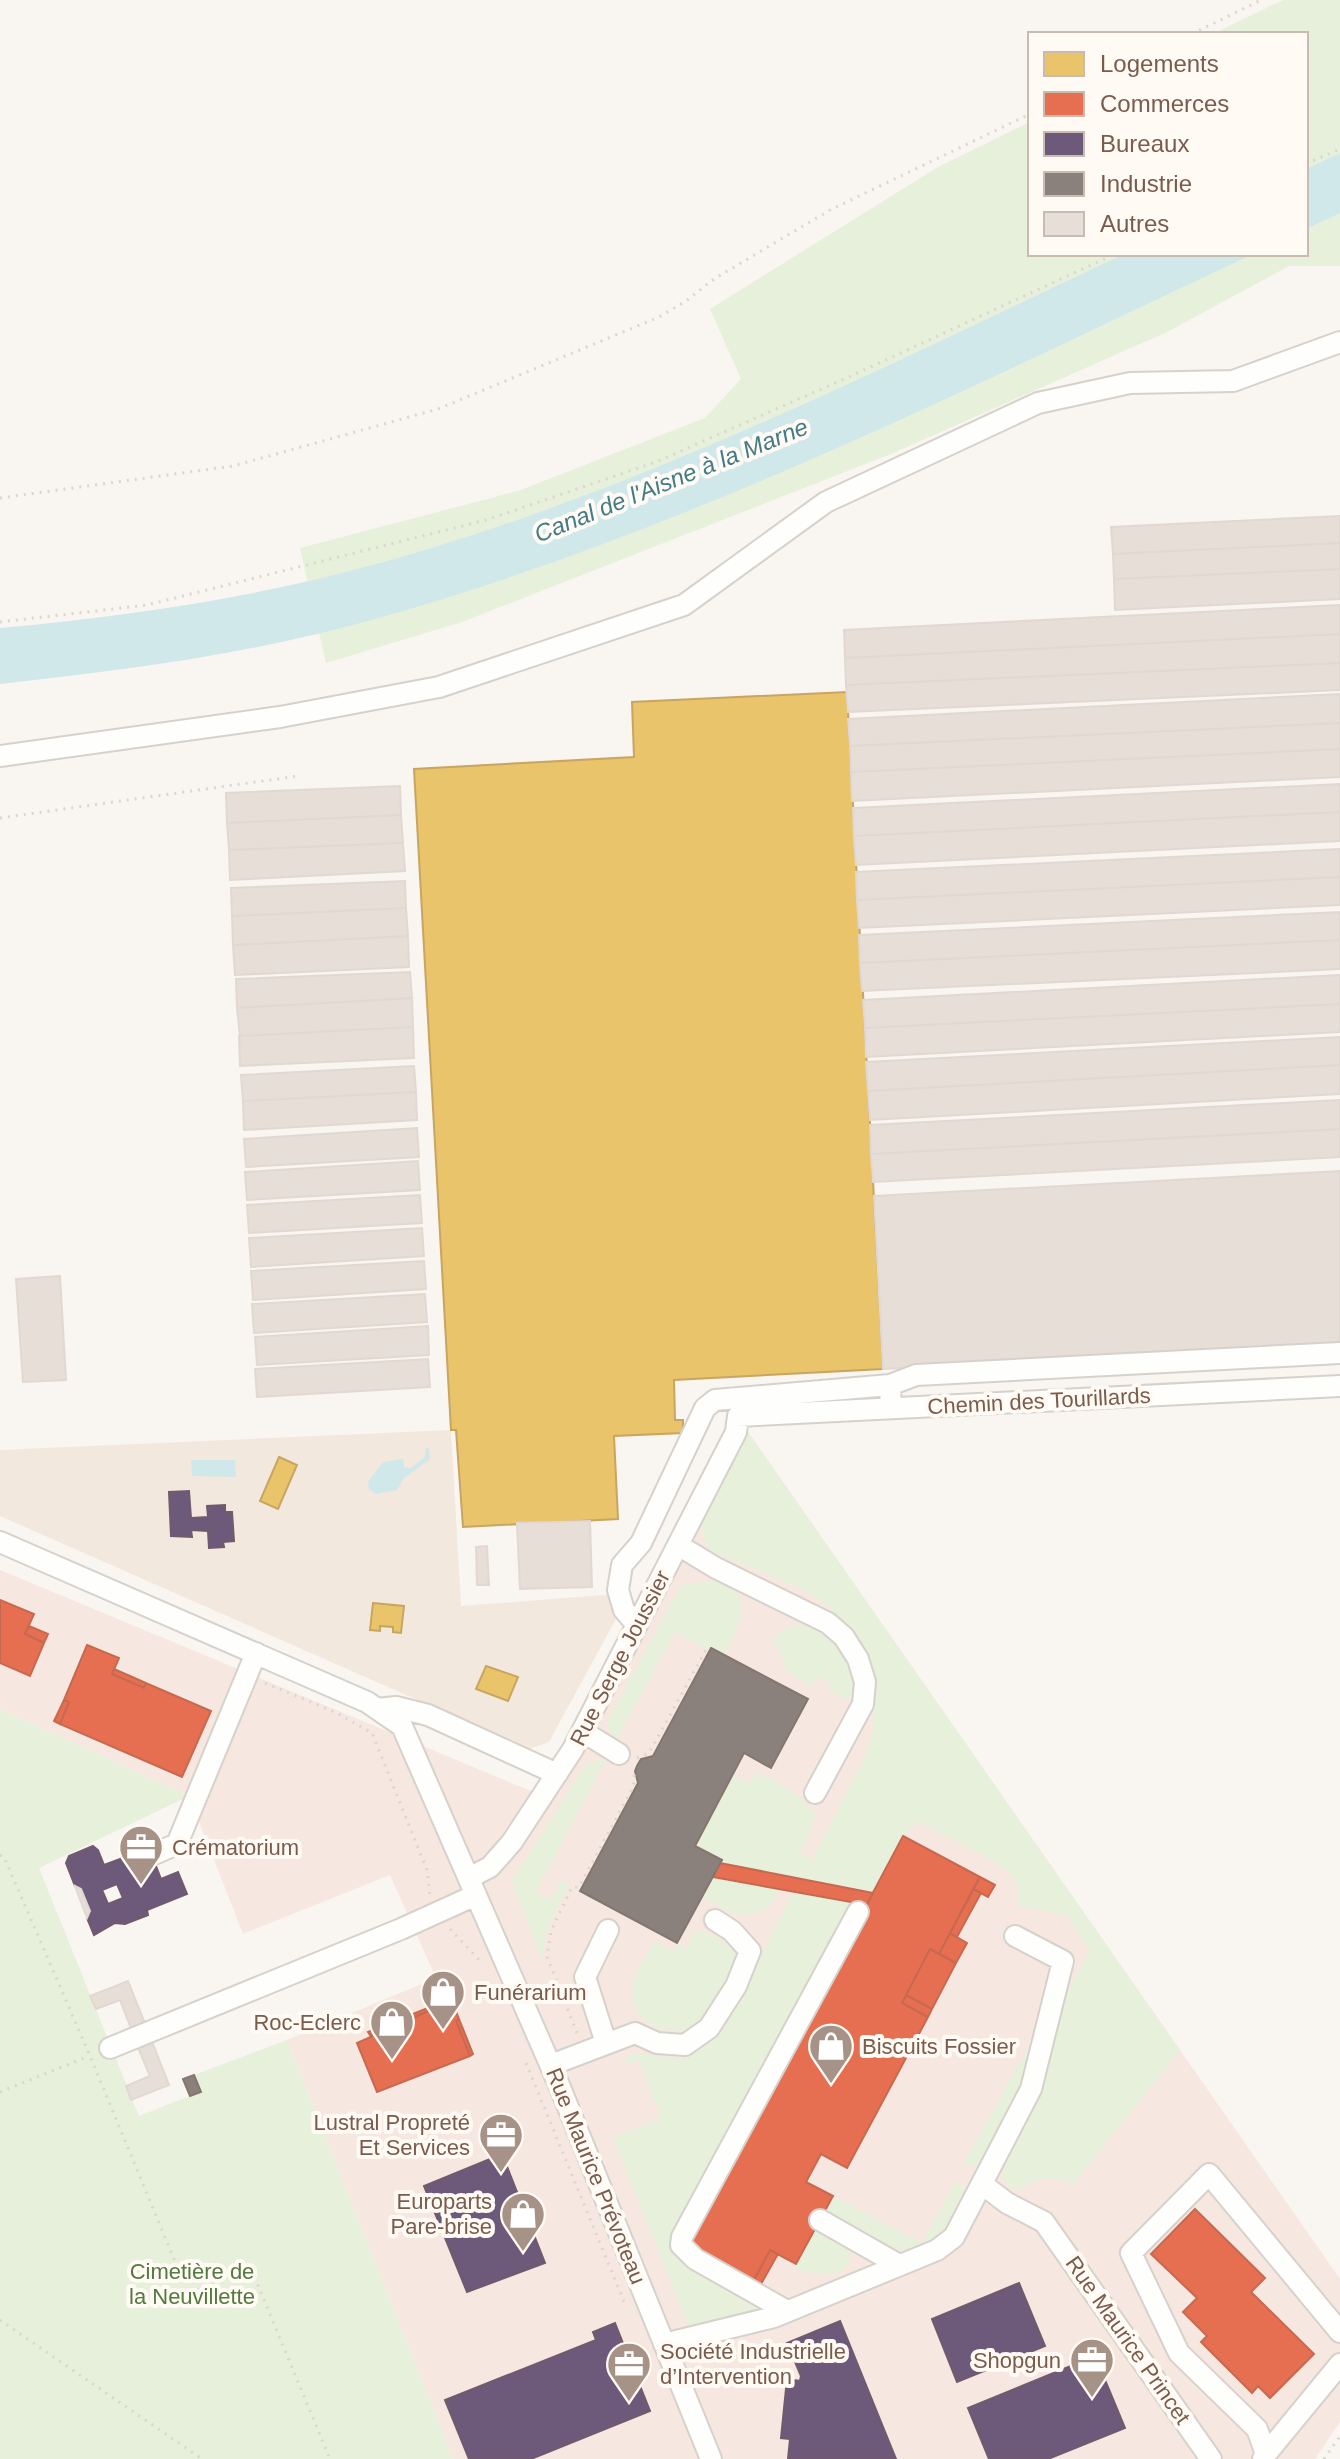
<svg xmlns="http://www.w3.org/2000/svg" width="1340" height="2459" font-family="Arial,sans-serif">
  <rect width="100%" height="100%" fill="#f9f5f0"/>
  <!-- residential -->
  <path fill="#f2e8de" d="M451,1430L461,1606L630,1593L549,1742L529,1749L0,1516V1450Z"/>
  <!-- commercial -->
  <path fill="#f6e8e1" d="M748,1432L1340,2279V2422L1315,2459H453L287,2040L436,1978L390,1875L243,1934L189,1796L0,1709V1570L538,1794Z"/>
  <!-- green -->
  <path fill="#e7f0db" d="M1283,0H1340V266H1289L1167,332L891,454L462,622L326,663L300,548L518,491L705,418L741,379L710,309L938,167L1030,122V254H1306V34H1213Z
    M748,1432L1180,2050L1072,2185C1052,2174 1036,2178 1018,2190C1001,2185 1001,2176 1003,2160L1061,2007L1089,1950L1066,1915L1019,1906C1019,1897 1019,1888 1015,1881C1006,1863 937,1832 916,1821L903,1836L873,1893L720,1863L695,1846L733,1775L748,1783L757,1773C780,1782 803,1795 815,1815L809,1835L800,1853L812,1860L869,1748L873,1725L872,1696L848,1633L827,1606L811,1593L708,1549L698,1519Z
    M717,1580L737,1589C747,1614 736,1633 724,1655L711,1648L705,1649L675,1632L616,1741L610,1736L607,1721L681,1585Z
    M794,1625C802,1625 812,1623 820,1626C843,1633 861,1677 853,1698H845L828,1691L832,1685L817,1677L811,1687L787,1672L779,1650L772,1642L781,1632Z
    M0,1709L189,1796L39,1868L139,2116L200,2092L194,2075L287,2040L453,2459H0Z
    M606,1760L536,1891L551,1900L561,1881L569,1885L547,1930L542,1961L512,1881L587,1762Z
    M713,1877L779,1889C762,1931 730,1913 702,1897Z
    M793,1892L857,1903L681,2217L675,2241L768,2308L689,2328L613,2138L661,2118L639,2060L623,2065V2062L632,2053L681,2059L693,2054L721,2034Z
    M700,1930C733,1943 747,1953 727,1987C723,1996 718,2007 712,2014C682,2046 623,2030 634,1980C637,1967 648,1953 654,1941L673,1951L677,1943L686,1948L694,1932Z
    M1033,2038C1039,2070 1000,2130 985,2159C978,2166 973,2168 963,2164Z
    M955,2181L963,2186C967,2199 959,2209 952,2220C918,2281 868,2235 824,2211L833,2196L922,2243Z
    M815,2228L838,2241L849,2251L850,2262L839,2273L808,2274L796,2270V2264Z"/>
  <!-- water -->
  <path fill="#d0e8ea" d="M1340,153V213L1306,229V169Z
    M1124,254H1253C968,388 686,531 382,617C258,653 129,670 0,684V628C117,617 233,601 346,572C618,502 871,373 1124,254Z
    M426,1447L429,1449L430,1459L403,1479L397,1490L376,1494L369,1489L368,1482L383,1462L403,1459L404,1467L411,1468L425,1457Z
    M191,1460H235L236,1477L192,1476Z"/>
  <!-- homes -->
  <path fill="#e9c46a" stroke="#c8a561" stroke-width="2" d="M847,692L883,1369L674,1380L675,1420H683V1433L614,1436L618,1519L463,1527L456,1430H451L414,769L634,757L632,702Z
    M279,1457L297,1465L278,1509L260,1501Z
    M373,1603L404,1606L401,1633L393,1632V1627L380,1626V1631L370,1630Z
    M486,1666L518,1677L508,1701L476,1689Z"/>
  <!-- shops -->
  <path fill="#e76f51" stroke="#c66950" stroke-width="2" d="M0,1600L34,1614L25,1634L44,1643L30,1676L0,1663Z
    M29,1626L48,1634L44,1643L25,1634Z
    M87,1645L119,1658L112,1674L144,1688L146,1683L211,1711L182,1777L60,1724L69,1702L64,1700Z
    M114,1669L146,1683L144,1688L112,1674Z
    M64,1700L69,1702L60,1724L54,1721Z
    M903,1836L980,1877L939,1954L930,1949L902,2003L928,2017L847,2168L821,2154L806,2182L833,2196L796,2264L770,2250L754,2280L685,2246Z
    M720,1863L873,1893L867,1905L713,1877Z
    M980,1877L995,1885L988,1897L973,1889Z
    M973,1889L981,1893L957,1937L950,1933Z
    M950,1933L967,1943L956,1963L939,1954Z
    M930,1949L956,1963L932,2009L906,1995Z
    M906,1995L932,2009L928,2017L902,2003Z
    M451,1998L459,2019L456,2021L470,2056L377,2092L357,2043L431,2010L430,2007Z
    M430,2007L431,2010L370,2035L368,2032Z
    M459,2019L473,2054L470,2056L456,2021Z
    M1195,2209L1265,2278L1251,2292L1314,2354L1270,2398L1258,2386L1252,2393L1201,2342L1207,2336L1183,2312L1197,2298L1151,2254Z
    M770,2250L778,2254L761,2284L754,2280Z"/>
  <!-- offices -->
  <path fill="#6d597a" stroke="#715a6c" stroke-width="2" fill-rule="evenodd" d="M189,1491L191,1518L208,1517L207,1506L225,1505V1512H232L234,1541L223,1542L224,1547L209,1548L208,1531L191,1530L192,1537L171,1536L169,1492Z
    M93,1846L98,1850L104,1865L128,1856L133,1868L130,1870L132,1875L156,1866L161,1879L178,1872L187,1894L147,1910L148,1915L125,1924L115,1923L94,1935L87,1918L90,1911L81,1889L75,1886L66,1863L69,1856ZM117,1884L123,1898L108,1904L102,1890Z
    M502,2154L545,2263L467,2292L424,2186Z
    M1019,2283L1045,2346L957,2382L932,2319Z
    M840,2321L896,2459H788L790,2439L781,2438L787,2379L800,2381L801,2376L787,2343Z
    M615,2323L650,2411L531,2459H469L445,2400L596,2340L593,2332Z
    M1095,2356L1125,2428L1048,2459H989L968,2408Z"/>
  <!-- industry -->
  <path fill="#8a817c" stroke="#85766e" stroke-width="2" d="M711,1648L808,1699L771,1768L744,1753L695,1846L722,1860L677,1943L580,1891L638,1783L635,1771L637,1766L641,1759L653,1756Z
    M194,2075L201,2092L190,2096L183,2079Z"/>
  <!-- building -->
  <path fill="#e6ded7" stroke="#e2d8d2" stroke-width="2" d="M1340,516V543L1113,554L1111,527Z
    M1340,543V569L1114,579L1113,554Z
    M1340,569V599L1115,610L1114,579Z
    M1340,605V634L845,658L844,630Z
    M1340,634V663L846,685L845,658Z
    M1340,663V690L848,712L846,685Z
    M1340,694V723L850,746L848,719Z
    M1340,723V749L851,772L850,746Z
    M1340,749V777L852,801L851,772Z
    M1340,784V812L854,836L853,808Z
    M400,786L401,815L227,823L226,793Z
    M1340,812V841L856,865L854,836Z
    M401,815L403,843L229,850L227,823Z
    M403,843L405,871L230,880L229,850Z
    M1340,849V877L857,900L856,872Z
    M1340,877V905L859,928L857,900Z
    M405,881L406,908L232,916L231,888Z
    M406,908L408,936L233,945L232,916Z
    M1340,912V940L860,963L859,935Z
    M408,936L409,967L235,975L233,945Z
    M1340,940V969L862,991L860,963Z
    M410,972L412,998L237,1008L236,979Z
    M1340,975V1004L865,1028L863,1000Z
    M412,998L413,1027L240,1036L237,1008Z
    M1340,1004V1032L866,1057L865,1028Z
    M413,1027L414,1058L240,1066L239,1036Z
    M1340,1037V1065L868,1091L866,1062Z
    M1340,1065V1094L870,1120L868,1091Z
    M414,1066L416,1092L243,1101L241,1075Z
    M416,1092L417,1120L244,1130L243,1101Z
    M1340,1100V1129L871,1154L870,1125Z
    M417,1128L419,1157L246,1167L244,1139Z
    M1340,1129V1157L873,1182L871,1154Z
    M418,1161L420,1190L247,1200L245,1172Z
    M1340,1171V1345L883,1369L874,1196Z
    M420,1195L422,1223L249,1233L247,1205Z
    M422,1228L424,1256L251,1267L249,1238Z
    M424,1261L426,1289L253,1300L251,1271Z
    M60,1276L66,1380L23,1382L16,1279Z
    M425,1294L427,1322L254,1333L252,1304Z
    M428,1326L429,1355L257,1365L255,1337Z
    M428,1359L430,1387L257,1397L255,1369Z
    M590,1521L592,1587L520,1589L517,1523Z
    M487,1546L489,1585H477L476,1547Z
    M75,1886L81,1889L90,1911L87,1918Z
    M128,1981L146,2026L132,2031L120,2000L96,2009L90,1996Z
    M151,2039L169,2085L131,2100L126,2086L150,2076L137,2045Z"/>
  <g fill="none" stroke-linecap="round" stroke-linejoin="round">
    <!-- minor casing -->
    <g stroke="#d7d1cb" stroke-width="24">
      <path id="minor" d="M0,756L280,717L439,687L684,605L826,502L1038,403L1130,383L1233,381L1340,342
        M891,1408L890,1385L916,1375L1340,1353
        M0,1542L367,1702L402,1726L559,2085L711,2459
        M678,1545L716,1568L828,1623L844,1637L858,1659L865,1682L863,1704L815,1793
        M637,1625L624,1610L618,1590L622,1565L641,1543L705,1408L715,1400L890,1385
        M377,1709L396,1707L428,1715L557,1774
        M582,1731L619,1754
        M154,1854L177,1844L256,1653
        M469,1878L490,1867L512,1842L573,1749L736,1432L738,1416L1340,1386
        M606,2043L585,1977L608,1930
        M110,2048L401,1929L476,1895
        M551,2065L635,2033L657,2043L685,2045L709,2028L736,1986L750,1951L732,1931L715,1920
        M982,2184L1007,2203L1044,2222L1211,2459
        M820,2220L899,2265
        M787,2311L695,2259L681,2245L682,2237L858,1912
        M664,2344L774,2317L937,2250L954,2237L1031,2089L1063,1961L1015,1936
        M1266,2454L1340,2364
        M1263,2459L1266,2454L1257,2429L1179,2353L1131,2253L1209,2174L1340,2332"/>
    </g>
    <!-- path -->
    <path stroke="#dcd5d0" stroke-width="3" stroke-dasharray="2 6" stroke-linecap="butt" d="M1192,34L1261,0
      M1306,164L1340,149
      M0,498L233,466L438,409L659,317L686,301L714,279L830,210L1030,114
      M0,622L147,605L486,520L656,462L851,376L1115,254
      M0,818L298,776
      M265,1683L335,1712L372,1733L427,1870L430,1896
      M637,1758L649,1753L707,1648
      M0,1855L4,1857L90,2056L188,2293L252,2271L330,2459
      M450,1929L483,1964
      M577,2033L547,1957L551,1931L572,1887H579L631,1791L635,1780L633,1769
      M526,2063L625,2304
      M0,2092L89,2056
      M0,2320L202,2459
      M1324,2459L1340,2436"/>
    <!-- minor -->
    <use href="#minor" stroke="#fefefd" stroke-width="20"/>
  </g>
  <!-- icons -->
  <defs>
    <g id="office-pin" transform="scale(2.3)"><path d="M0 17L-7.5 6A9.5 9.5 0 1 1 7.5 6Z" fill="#a69286" stroke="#fffaf3"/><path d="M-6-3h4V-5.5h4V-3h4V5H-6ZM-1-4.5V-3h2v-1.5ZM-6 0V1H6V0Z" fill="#fff"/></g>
    <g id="shop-pin" transform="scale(2.3)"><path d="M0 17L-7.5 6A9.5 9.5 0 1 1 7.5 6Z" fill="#a69286" stroke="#fffaf3"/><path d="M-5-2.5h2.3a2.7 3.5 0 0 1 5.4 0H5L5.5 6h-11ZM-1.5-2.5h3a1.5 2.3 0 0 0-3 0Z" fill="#fff"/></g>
  </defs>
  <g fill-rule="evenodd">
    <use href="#office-pin" x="141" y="1847"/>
    <use href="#shop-pin" x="443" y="1992"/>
    <use href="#shop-pin" x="392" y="2022"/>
    <use href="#shop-pin" x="831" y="2046"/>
    <use href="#office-pin" x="501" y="2135"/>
    <use href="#shop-pin" x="523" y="2214"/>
    <use href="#office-pin" x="1092" y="2360"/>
    <use href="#office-pin" x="629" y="2364"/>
  </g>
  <g text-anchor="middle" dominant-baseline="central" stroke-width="8" stroke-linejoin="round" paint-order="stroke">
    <!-- street labels -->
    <g font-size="22" fill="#7a5c4d" stroke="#fffaf3">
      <text transform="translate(1039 1401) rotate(-3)">Chemin des Tourillards</text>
      <text transform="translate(620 1658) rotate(-63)">Rue Serge Joussier</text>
      <text transform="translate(596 2176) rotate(68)">Rue Maurice Prévoteau</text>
      <text transform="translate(1128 2340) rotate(55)">Rue Maurice Princet</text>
    </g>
    <!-- poi labels -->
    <g font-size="22" fill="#7a5c4d" stroke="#fffaf3" text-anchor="start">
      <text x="172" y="1847">Crématorium</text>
      <text x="474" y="1992">Funérarium</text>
      <text x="361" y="2022" text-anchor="end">Roc-Eclerc</text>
      <text x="862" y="2046">Biscuits Fossier</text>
      <text x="470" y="2122" text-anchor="end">Lustral Propreté<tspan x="470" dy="25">Et Services</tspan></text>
      <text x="492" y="2201" text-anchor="end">Europarts<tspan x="492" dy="25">Pare-brise</tspan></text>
      <text x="660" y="2351">Société Industrielle<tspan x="660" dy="25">d’Intervention</tspan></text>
      <text x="1061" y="2360" text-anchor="end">Shopgun</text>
    </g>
    <!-- park labels -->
    <g font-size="22" fill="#537a41" stroke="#fffaf3">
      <text x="192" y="2271">Cimetière de<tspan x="192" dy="25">la Neuvillette</tspan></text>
    </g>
    <!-- water labels -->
    <g font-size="24" font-style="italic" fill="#437c86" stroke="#fffaf3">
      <text transform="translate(671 480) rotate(-22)">Canal de l'Aisne à la Marne</text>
    </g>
  </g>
  <!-- legend -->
  <rect x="1028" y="32" width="280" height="224" fill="#fffaf3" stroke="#cabbb1" stroke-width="2"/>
  <rect x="1044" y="52" width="40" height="24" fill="#e9c46a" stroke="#cabbb1" stroke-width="2"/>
  <text x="1100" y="72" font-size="24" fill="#7a5c4d">Logements</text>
  <rect x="1044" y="92" width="40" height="24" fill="#e76f51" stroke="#cabbb1" stroke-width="2"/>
  <text x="1100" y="112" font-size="24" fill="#7a5c4d">Commerces</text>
  <rect x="1044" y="132" width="40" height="24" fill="#6d597a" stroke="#cabbb1" stroke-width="2"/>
  <text x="1100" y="152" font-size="24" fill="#7a5c4d">Bureaux</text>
  <rect x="1044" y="172" width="40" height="24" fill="#8a817c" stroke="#cabbb1" stroke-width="2"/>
  <text x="1100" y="192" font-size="24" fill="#7a5c4d">Industrie</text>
  <rect x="1044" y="212" width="40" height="24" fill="#e6ded7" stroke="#cabbb1" stroke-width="2"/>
  <text x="1100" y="232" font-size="24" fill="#7a5c4d">Autres</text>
</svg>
